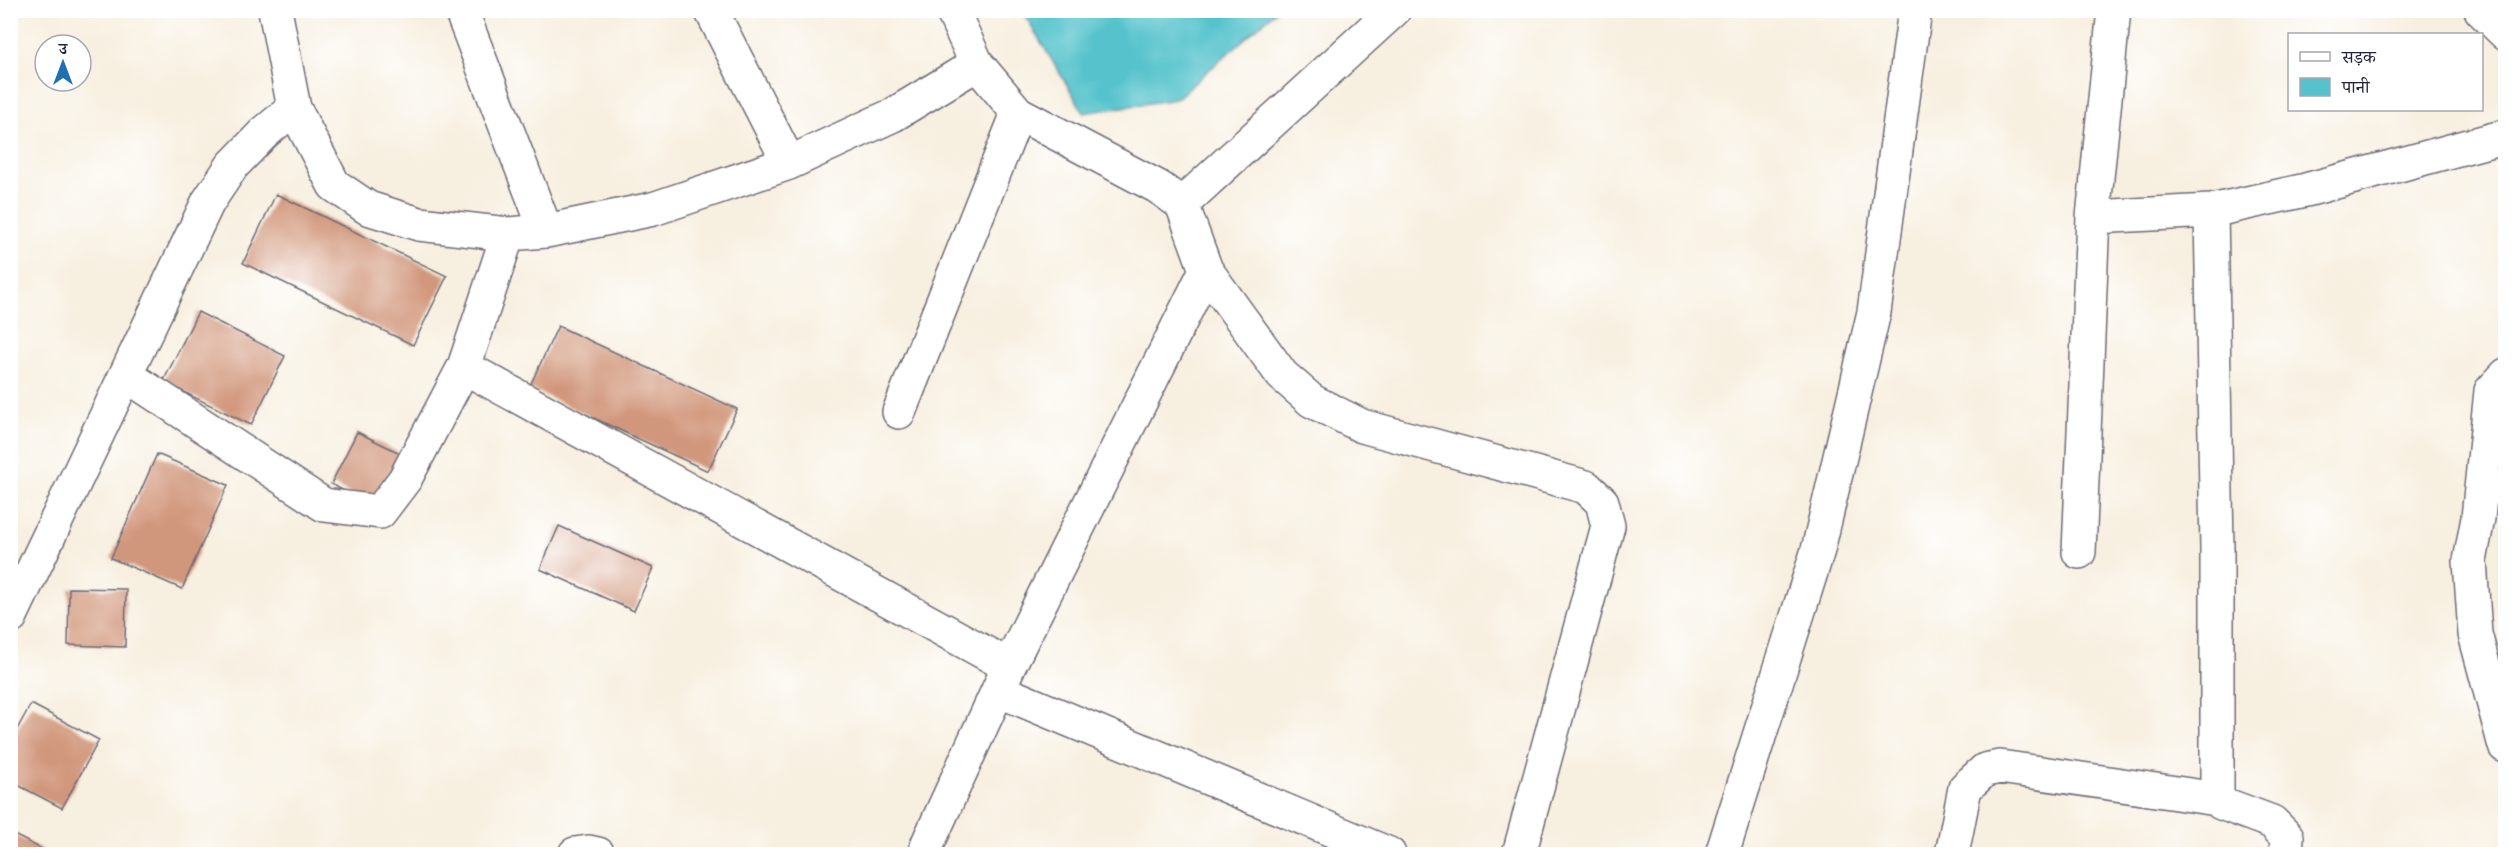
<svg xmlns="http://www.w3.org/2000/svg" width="2516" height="865" font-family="'Old Standard TT','Noto Serif Devanagari',serif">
  <rect width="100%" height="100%" fill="#fff"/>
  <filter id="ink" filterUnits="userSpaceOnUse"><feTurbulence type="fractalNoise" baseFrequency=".0167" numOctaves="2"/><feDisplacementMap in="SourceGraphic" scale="12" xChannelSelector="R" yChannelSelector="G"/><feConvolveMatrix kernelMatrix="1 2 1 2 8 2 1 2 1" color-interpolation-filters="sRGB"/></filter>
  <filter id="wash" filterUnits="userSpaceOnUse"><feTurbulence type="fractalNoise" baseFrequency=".008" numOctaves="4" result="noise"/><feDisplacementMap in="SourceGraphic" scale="24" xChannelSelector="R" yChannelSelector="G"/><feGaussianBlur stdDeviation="1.35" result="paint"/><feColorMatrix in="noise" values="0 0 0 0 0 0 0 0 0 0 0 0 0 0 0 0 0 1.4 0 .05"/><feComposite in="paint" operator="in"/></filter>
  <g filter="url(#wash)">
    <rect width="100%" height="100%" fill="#f7efdf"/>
    <!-- water -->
    <path fill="#56c3cc" stroke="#3c7284" stroke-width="1.5" d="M1022,11H1276L1176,99L1084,113Z"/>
    <g id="blocks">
      <!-- building -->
      <path fill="#d1977c" d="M276,194L447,276L413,345L243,263Z
        M198,312L285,356L251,425L163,382Z
        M558,326L737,409L708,471L529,388Z
        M357,432L404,455L377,508L331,484Z
        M157,454L228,485L182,589L111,558Z
        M559,526L653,568L634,611L540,569Z
        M69,588L126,589L125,647L68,645Z
        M31,704L99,740L62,808L10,781V742Z
        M10,833L42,849L39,854H10Z"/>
    </g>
  </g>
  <g filter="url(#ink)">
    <use href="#blocks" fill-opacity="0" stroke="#6d6a74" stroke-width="1.5"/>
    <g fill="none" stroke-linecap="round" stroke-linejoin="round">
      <!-- street casing -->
      <g stroke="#6d6a74" stroke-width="36">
        <path id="street" d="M461,10L546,231
          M711,10L789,163
          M952,10L977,64L1018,113L1158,187L1182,204L1206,270L1282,375L1312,401L1362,426L1586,487L1602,502L1608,526L1519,854
          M2481,10L2506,34
          M294,108L334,185L368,208L419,224L508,234L546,231L653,209L789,163L893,115L977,64
          M1182,204L1394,10
          M2211,211L2217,549V799L2221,803L2272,822L2287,837L2286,854
          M2093,217L2211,211L2306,190L2506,136
          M464,367L1009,666
          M126,375L324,505L380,512L405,479L464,367L508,234
          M899,412L1018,113
          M2079,552L2093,217L2114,10
          M10,618L208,202L232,166L264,133L294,108L275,10
          M998,690L1389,854
          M2505,746L2475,634L2470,561L2478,518L2491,391L2506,375
          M575,854L589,852L598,854
          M925,854L928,843L1009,666L1206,270
          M1722,854L1818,550L1874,312L1915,10
          M1952,854L1965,788L1985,770L2000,767L2217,799"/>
      </g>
      <!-- street -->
      <use href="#street" stroke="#fff" stroke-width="33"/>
    </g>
  </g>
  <!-- margin -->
  <rect width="2516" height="865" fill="none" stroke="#fff" stroke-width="36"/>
  <!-- legend -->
  <rect x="2288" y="33" width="195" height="78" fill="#ffffff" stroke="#a7a7b1" stroke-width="1.5"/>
  <rect x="2300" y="52" width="30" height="9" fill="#ffffff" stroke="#a7a7b1" stroke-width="1.5"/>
  <text x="2342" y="63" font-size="18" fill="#22223b">सड़क</text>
  <rect x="2300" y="78" width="30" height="18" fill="#56c3cc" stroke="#a7a7b1" stroke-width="1.5"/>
  <text x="2342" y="93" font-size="18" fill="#22223b">पानी</text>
  <!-- north arrow -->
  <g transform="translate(63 63)"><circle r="28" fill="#ffffff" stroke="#a7a7b1" stroke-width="1.5"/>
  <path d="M0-4.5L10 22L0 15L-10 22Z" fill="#1f6fb2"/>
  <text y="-9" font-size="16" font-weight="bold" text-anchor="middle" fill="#22223b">उ</text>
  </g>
</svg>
